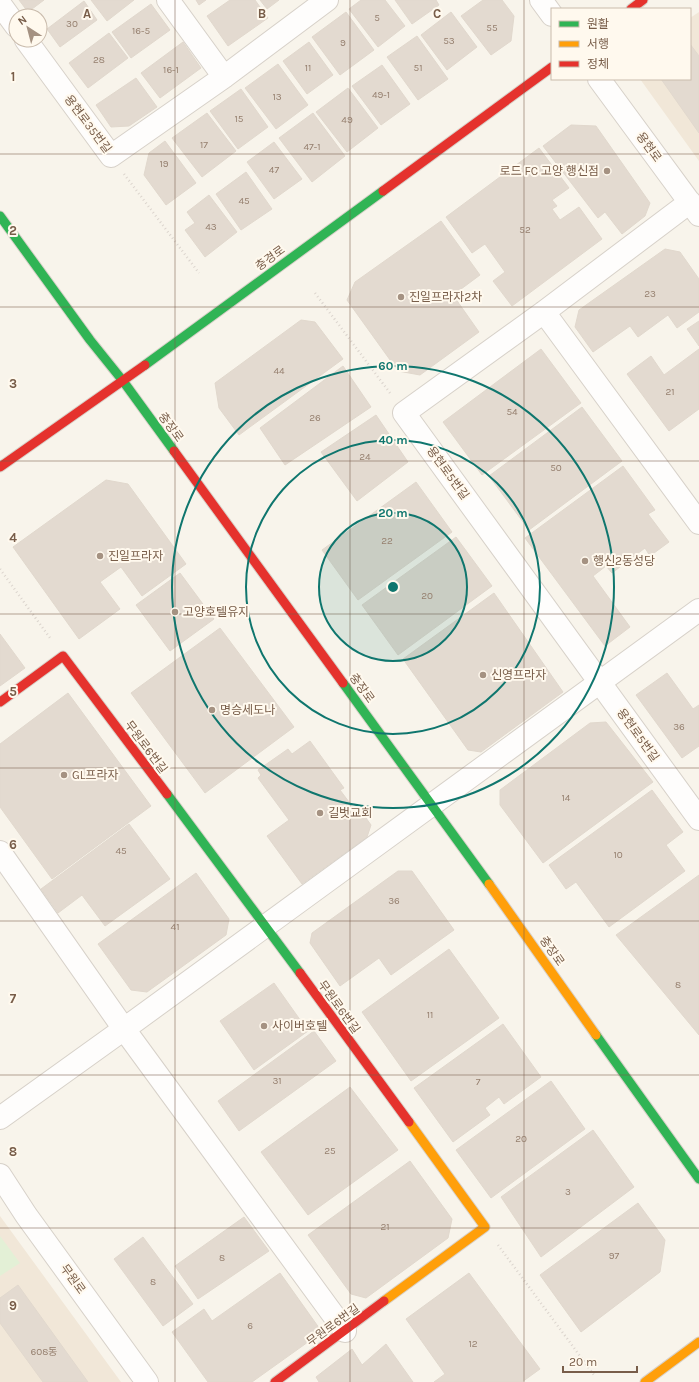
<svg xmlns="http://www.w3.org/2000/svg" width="699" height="1382" font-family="Karla,'Noto Sans KR',sans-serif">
  <rect width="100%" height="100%" fill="#f8f4eb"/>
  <!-- residential -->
  <path fill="#f1e7d8" d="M699,12V161L640,79H690V18Z
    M0,1216L121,1382H0Z"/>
  <!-- green -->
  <path fill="#e3f0d6" d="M0,1236L20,1263L0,1276Z"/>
  <!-- building -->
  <path fill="#e3dad0" stroke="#e1d8cd" d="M19,0H44L28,12Z
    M91,0H134L107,21Z
    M196,0H206L199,5Z
    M230,0H255L268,18L228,46L207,16Z
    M260,0H279L267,9Z
    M361,0H385L405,26L378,47L349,9Z
    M395,0H436L439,5L412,24Z
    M483,0H502L514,16L511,41L491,55L461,16Z
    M84,1L97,20L60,47L47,29Z
    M151,4L170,30L131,58L112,32Z
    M346,12L374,50L340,75L312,37Z
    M451,12L477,47L447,70L421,35Z
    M109,33L128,58L88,88L69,63Z
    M417,36L448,79L418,100L387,57Z
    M183,42L201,68L160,98L141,73Z
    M309,42L333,75L307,94L283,61Z
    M690,44L699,56V133L661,79H690Z
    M278,64L308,105L276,129L245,88Z
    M382,65L410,104L381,125L352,86Z
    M136,78L157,107L129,126L111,127L96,105Z
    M348,88L378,128L347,152L316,112Z
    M241,89L268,127L238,149L210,111Z
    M207,113L236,151L202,177L172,138Z
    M313,113L345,156L312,182L279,138Z
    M571,125L596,126L650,203L645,216L622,234L605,212L598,218L543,146Z
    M165,141L196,183L166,205L144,175L149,153Z
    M274,142L302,179L274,199L247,162Z
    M539,148L569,188L552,200L557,206L552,209L560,220L579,207L602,239L512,306L493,281L505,272L485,244L472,253L446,217Z
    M246,172L272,209L241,230L216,194Z
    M209,195L237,232L205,257L185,230L195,223L187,212Z
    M441,221L480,275L453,295L479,332L420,375L398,371L347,300L355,282Z
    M665,249L680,252L699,279V312L677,328L668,315L638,337L630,326L593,352L575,327L579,310Z
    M301,320L315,322L343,359L239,435L219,408L215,383Z
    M699,321V346L687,329Z
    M541,349L581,403L482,475L443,422Z
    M699,349V409L669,431L627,374L651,356L664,375Z
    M343,366L371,407L285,465L260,428Z
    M582,407L622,461L529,530L489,476Z
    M376,415L408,462L357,501L321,452Z
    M623,466L655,510L648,514L669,542L650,556L645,548L612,573L606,566L593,576L630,627L605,646L525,538Z
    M106,480L128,484L186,564L142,596L121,567L100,582L120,609L79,639L13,547Z
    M416,482L452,532L358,600L322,550Z
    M456,537L492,586L398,655L362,605Z
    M180,573L214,619L170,651L136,605Z
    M494,593L563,692L481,752L468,750L403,659Z
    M220,628L294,727L205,793L131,693Z
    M0,634L25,668L0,686Z
    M667,673L693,709L699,705V746L682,758L636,695Z
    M68,693L151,806L52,879L0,807V744Z
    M606,722L653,782L543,863L500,805V790L590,723Z
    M310,741L344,788L340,790L358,814L361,811L371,825L367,837L302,884L267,836L289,820L258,778L261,775L258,770L288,749L292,754Z
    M652,790L683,832L666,845L685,871L609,927L576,882L566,889L549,865Z
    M129,824L170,879L105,926L82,895L58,913L41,889Z
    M398,871H412L454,930L391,975L379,958L340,986L310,943L312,933Z
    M196,873L229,919L226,935L147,992L131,990L98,944Z
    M699,875V1035L616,935Z
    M449,949L499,1018L411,1081L362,1012Z
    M274,983L308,1031L254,1070L220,1021Z
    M503,1024L541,1077L504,1104L499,1097L485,1108L490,1115L453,1142L414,1088Z
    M314,1031L336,1061L239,1131L218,1101Z
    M551,1081L585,1129L491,1198L456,1150Z
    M350,1087L398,1150L308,1215L261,1152Z
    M593,1130L634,1187L541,1257L501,1197Z
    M410,1161L452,1219L448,1238L366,1298L351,1294L308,1235Z
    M638,1203L665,1240L660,1272L581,1332L540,1275Z
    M244,1217L269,1251L198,1299L175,1266Z
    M143,1237L193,1304L163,1326L114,1259Z
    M280,1273L322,1332L252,1382H208L172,1332L204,1309L212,1321Z
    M469,1273L540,1369L522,1382H434L445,1374L406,1319Z
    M18,1285L88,1382H43L0,1323V1298Z
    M386,1344L413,1382H319L316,1377L352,1349L362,1365Z"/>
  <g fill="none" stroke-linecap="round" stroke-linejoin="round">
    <!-- street casing -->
    <g stroke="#d7d1c9" stroke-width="24">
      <path id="street" d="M168,0L224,77
        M541,0L552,15
        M0,4L16,26
        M26,40L111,156L224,77L327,0
        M599,79L699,215
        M690,202L544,312L404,413L699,819
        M544,312L699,523
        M0,852L124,1029L345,1331
        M0,1118L124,1029L699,610
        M0,1175L26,1215L147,1382"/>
    </g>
    <!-- fast casing -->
    <g stroke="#d8d1c9" stroke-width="11">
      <path id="fast" d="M0,216L90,340L123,381L174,451
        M145,365L383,191
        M343,683L489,884
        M167,794L300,973
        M596,1035L699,1179"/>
    </g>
    <!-- slow casing -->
    <g stroke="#d8d1c9" stroke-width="11">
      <path id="slow" d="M489,884L596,1035
        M384,1301L485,1227L409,1122
        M645,1382L699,1342"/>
    </g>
    <!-- jam casing -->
    <g stroke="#d8d1c9" stroke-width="11">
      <path id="jam" d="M631,9L643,0
        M383,191L552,67
        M174,451L343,683
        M0,467L145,365
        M0,702L63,656L167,794
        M300,973L409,1122
        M275,1382L384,1301"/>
    </g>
    <!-- path -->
    <path stroke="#dbd4cd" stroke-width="2.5" stroke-dasharray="1 3" stroke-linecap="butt" d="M124,174L199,273
      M315,293L390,393
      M0,569L50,638
      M498,1245L594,1375"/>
    <!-- street -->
    <use href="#street" stroke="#fefdfc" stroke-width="22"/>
    <!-- fast -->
    <use href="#fast" stroke="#30b455" stroke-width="9"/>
    <!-- slow -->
    <use href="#slow" stroke="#ff9f0a" stroke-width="9"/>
    <!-- jam -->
    <use href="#jam" stroke="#e5322d" stroke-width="9"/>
  </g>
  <!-- grid -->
  <path fill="none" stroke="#785d49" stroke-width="1" stroke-opacity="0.55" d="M175,0V1382M350,0V1382M524,0V1382M0,154H699M0,307H699M0,461H699M0,614H699M0,768H699M0,921H699M0,1075H699M0,1228H699"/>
  <!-- distance rings -->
  <circle cx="393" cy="587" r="74" fill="#0f766e" fill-opacity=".12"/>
  <g fill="none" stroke="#0f766e" stroke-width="2">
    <circle cx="393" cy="587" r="74"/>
    <circle cx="393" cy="587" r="147"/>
    <circle cx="393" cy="587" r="221"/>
  </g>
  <!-- markers -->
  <g fill="#a59282" stroke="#fff9ee" stroke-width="1.5">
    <circle cx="607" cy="171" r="4"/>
    <circle cx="401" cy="297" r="4"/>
    <circle cx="100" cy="556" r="4"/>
    <circle cx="585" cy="561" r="4"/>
    <circle cx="175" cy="612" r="4"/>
    <circle cx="483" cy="675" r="4"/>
    <circle cx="212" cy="710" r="4"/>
    <circle cx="64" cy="775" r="4"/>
    <circle cx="320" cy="813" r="4"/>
    <circle cx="264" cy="1026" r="4"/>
  </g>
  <g text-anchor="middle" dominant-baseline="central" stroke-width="4" stroke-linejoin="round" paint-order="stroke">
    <!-- number labels -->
    <g font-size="10" fill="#957f6e">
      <text x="377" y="18">5</text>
      <text x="72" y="24">30</text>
      <text x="492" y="28">55</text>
      <text x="141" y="31">16-5</text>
      <text x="449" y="41">53</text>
      <text x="343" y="43">9</text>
      <text x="99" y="60">28</text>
      <text x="308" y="68">11</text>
      <text x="418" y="68">51</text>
      <text x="171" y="70">16-1</text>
      <text x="381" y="95">49-1</text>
      <text x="277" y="97">13</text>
      <text x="239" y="119">15</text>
      <text x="347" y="120">49</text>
      <text x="204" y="145">17</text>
      <text x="312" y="147">47-1</text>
      <text x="164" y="164">19</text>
      <text x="274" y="170">47</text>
      <text x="244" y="201">45</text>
      <text x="211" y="227">43</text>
      <text x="525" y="230">52</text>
      <text x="650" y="294">23</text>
      <text x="279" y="371">44</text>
      <text x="670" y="392">21</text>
      <text x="512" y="412">54</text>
      <text x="315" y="418">26</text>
      <text x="365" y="457">24</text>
      <text x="556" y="468">50</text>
      <text x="387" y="541">22</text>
      <text x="427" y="596">20</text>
      <text x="679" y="727">36</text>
      <text x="566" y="798">14</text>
      <text x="121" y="851">45</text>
      <text x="618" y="855">10</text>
      <text x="394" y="901">36</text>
      <text x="175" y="927">41</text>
      <text x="678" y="985">8</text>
      <text x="430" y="1015">11</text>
      <text x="277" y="1081">31</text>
      <text x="478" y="1082">7</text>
      <text x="521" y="1139">20</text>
      <text x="330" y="1151">25</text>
      <text x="568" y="1192">3</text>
      <text x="385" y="1227">21</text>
      <text x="614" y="1256">97</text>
      <text x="222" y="1258">8</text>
      <text x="153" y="1282">8</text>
      <text x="250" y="1326">6</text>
      <text x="473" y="1344">12</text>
      <text x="44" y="1352">608동</text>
    </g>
    <!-- street labels -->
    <g font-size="12" fill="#785d49" stroke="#fff9ee">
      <text transform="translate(88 124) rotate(53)">용현로35번길</text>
      <text transform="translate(649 147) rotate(54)">용현로</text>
      <text transform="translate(270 258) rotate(-36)">충경로</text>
      <text transform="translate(171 427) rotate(54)">충장로</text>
      <text transform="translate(448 473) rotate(54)">용현로5번길</text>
      <text transform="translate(362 688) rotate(54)">충장로</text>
      <text transform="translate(638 735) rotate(54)">용현로5번길</text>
      <text transform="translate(146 747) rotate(53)">무원로6번길</text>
      <text transform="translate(552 951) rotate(55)">충장로</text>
      <text transform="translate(339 1007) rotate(54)">무원로6번길</text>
      <text transform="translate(73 1279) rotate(54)">무원로</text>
      <text transform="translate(333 1325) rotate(-36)">무원로6번길</text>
    </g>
    <!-- poi labels -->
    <g font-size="12" fill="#785d49" stroke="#fff9ee" text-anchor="start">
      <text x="599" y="171" text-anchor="end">로드 FC 고양 행신점</text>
      <text x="409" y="297">진일프라자2차</text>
      <text x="108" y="556">진일프라자</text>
      <text x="593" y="561">행신2동성당</text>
      <text x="183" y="612">고양호텔유지</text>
      <text x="491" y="675">신영프라자</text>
      <text x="220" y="710">명승세도나</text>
      <text x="72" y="775">GL프라자</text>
      <text x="328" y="813">길벗교회</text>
      <text x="272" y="1026">사이버호텔</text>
    </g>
  </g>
  <g font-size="13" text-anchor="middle" font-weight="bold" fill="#785d49" stroke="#fff9ee" stroke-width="4" stroke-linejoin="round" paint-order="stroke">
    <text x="87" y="18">A</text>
    <text x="262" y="18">B</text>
    <text x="437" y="18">C</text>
    <text x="13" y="81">1</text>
    <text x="13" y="235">2</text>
    <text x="13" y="388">3</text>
    <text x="13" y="542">4</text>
    <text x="13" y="696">5</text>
    <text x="13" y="849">6</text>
    <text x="13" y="1003">7</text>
    <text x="13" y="1156">8</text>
    <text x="13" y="1310">9</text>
  </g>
  <circle cx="393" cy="587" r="6" fill="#0f766e" stroke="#fff9ee" stroke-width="2"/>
  <g font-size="12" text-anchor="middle" font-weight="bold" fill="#0f766e" stroke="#fff9ee" stroke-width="4" stroke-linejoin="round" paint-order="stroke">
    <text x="393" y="370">60 m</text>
    <text x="393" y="444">40 m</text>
    <text x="393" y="517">20 m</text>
  </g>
  <!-- legend -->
  <rect x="551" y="8" width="140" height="72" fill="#fff9ee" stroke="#c9bbac"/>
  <rect x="559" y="21" width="20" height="6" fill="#30b455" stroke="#c9bbac"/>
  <text x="587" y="28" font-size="12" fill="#785d49">원활</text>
  <rect x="559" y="41" width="20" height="6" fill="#ff9f0a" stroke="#c9bbac"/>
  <text x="587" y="48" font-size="12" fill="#785d49">서행</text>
  <rect x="559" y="61" width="20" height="6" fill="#e5322d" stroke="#c9bbac"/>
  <text x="587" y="68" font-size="12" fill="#785d49">정체</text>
  <!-- north arrow -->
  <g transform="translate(28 28) rotate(324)"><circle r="19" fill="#fff9ee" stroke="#c9bbac"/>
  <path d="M0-3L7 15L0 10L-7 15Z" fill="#a59282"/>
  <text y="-6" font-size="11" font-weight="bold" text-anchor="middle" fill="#785d49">N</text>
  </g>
  <!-- scale -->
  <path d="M563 1366v6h74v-6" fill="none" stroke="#785d49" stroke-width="2"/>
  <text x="569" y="1366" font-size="12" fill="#785d49" stroke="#fff9ee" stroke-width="3" paint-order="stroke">20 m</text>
</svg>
